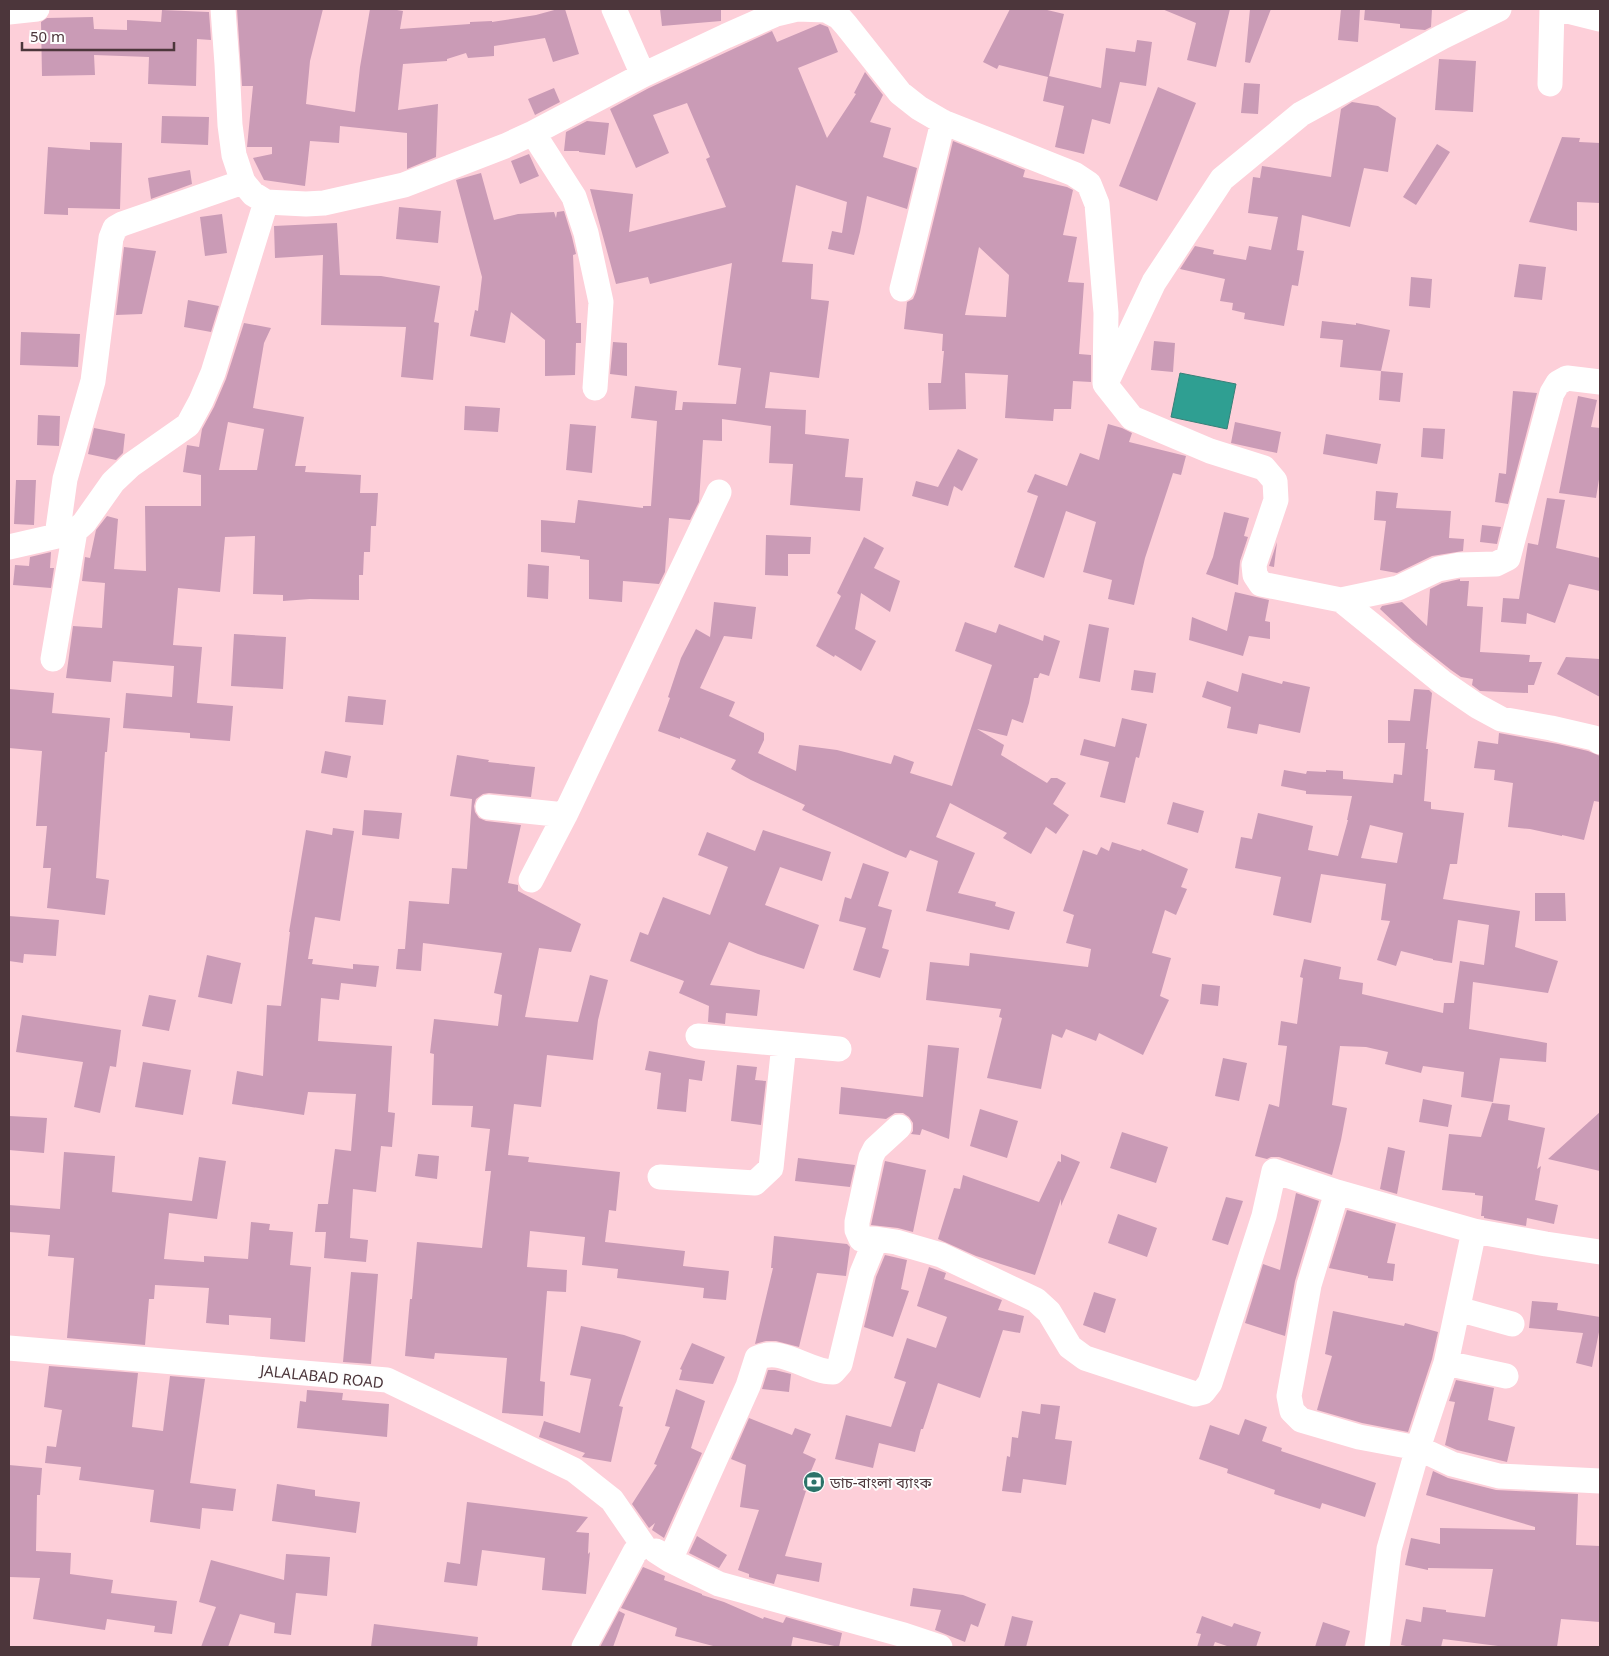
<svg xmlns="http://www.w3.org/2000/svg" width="1609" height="1656" font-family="'Noto Sans','Noto Sans Bengali',sans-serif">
  <rect width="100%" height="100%" fill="#fdcfd9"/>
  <!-- water -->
  <path fill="#2f9f92" stroke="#388078" d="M1180,373L1236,384L1227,429L1171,417Z"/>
  <!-- building -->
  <path fill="#ca9bb6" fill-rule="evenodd" d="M237,9H323L310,61L306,104L355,112L360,67L370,9H391L403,11L400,29L470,24V22L492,21V22L536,15L558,9H565L579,54L553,62L545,38L494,46V56L468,58L466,53L447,59V61L403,64L398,110L438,104L436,157L407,169V133L340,126L339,143L310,141L305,186L264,180L253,158L272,154V147H247L253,86H242Z
    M660,9H721V21L662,26Z
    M1010,9H1043L1064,14L1049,76L1101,88L1106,48L1135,52L1137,40L1152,42L1146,86L1120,82L1110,124L1092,119L1084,154L1055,147L1064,106L1043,101L1048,77L999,65L997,69L983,62Z
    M1162,9H1230L1216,67L1187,60L1196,23Z
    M1250,9H1271L1250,63L1245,62Z
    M1341,9H1360L1358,42L1338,40Z
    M1365,9H1432L1431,27L1425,30L1400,28V24L1364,20Z
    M162,10L209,12L211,40L197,39L196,86L148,84L149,57L94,55L95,75L42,76L41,22L47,18L93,17L94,29L127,30V20L161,22Z
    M820,24L828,27L838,52L798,68L827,138L856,94L854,93L865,72L883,95L870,122L891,128L883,157L917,168L907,209L867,196L860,232L854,255L828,249L832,231L842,233L847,202L796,185L782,262L813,264L811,299L829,301L819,378L770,372L765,408L806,410L805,434L849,439L845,477L863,478L860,511L790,505L793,464L769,463L771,426L722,419V441L703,440L699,502L690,520L669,518L665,572L659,584L623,581L622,602L589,599V560L580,559V556L541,552V520L575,523L578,500L643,508V506H651L657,421L631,418L635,386L677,391L675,410H682L683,402L736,404L741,368L718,365L732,263L650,284L648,277L616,284L590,189L633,194L629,232L726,207L706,159L710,157L687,103L653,115L669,153L636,168L610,109L649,88L772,31L777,42Z
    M1439,59L1476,61L1473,112L1435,110Z
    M1244,83L1260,84L1258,114L1241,113Z
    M1158,87L1196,103L1157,201L1119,186Z
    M554,88L560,102L535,115L528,99Z
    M1352,102L1378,106L1396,118L1388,172L1364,168L1350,227L1302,215L1297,250L1304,251L1298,286L1292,285L1284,326L1244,319L1245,313L1232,310L1233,303L1220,301L1225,279L1180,269L1195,246L1214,250L1213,254L1246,260L1249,246L1271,250L1278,217L1248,213L1253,177L1260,178L1262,166L1331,177L1341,109Z
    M162,116L209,117L208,145L161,143Z
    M587,121L609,123L605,155L579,152V151H564L566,132Z
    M1562,137L1580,138L1579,142L1600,143V203L1577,202V231L1529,222Z
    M953,141L1025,170L1023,177L1067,187L1073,190L1063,235L1077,237L1068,282L1084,283L1079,354L1091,355V382L1073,381L1071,409H1054L1053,421L1005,418L1008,375L965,373L966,409L929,410L928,383H941L944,351H942L943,334L904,329L907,302L913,299L916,292ZM979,247L1009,275L1006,317L965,315Z
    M90,142L122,143L120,209L68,208V215L44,214L48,147L90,150Z
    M1437,144L1450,152L1416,205L1403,197Z
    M529,154L539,176L520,184L511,161Z
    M190,170L192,184L151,199L148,178Z
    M481,173L494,220L518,214L554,212L556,218L557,212L564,211L572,237L576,254L573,255L576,323H581V343H576L575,375L545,376V340L511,312L505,343L470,336L475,310L478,311L482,277L456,180Z
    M399,207L441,211L438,243L396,239Z
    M222,214L227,253L205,256L200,217Z
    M337,223L340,275L381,276L440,286L434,322L439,323L433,380L401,377L406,327L321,325L323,255L275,258L274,226Z
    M124,247L156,251L142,314L116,315Z
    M1519,264L1546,267L1542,300L1514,297Z
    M1411,277L1432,279L1430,308L1409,306Z
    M188,300L219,306L211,332L184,327Z
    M1322,321L1356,325V323L1390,330L1381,371L1340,367L1343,340L1320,338Z
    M244,323L271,328L264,343L253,408L304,417L295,466H306L305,472L361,475L360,493H378L376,526H371L370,552H364L363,575H359V600L310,599L283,601V595L253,594L255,536L225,537L220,592L178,588L173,645L202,647L197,703L233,706L230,741L190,738V733L123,728L126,693L172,697L174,666L113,661L111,682L66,678L73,626L102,628L105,583L82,581L85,557L90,558L96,530L107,516L118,519L114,569L146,571L145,506H201V475L183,472L187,445L199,447L202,429L214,407L226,379ZM228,422L264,429L257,470H219Z
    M21,332L80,334L78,367L20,365Z
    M1154,341L1175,343L1173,372L1151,370Z
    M613,342L627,343V376L610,374Z
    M1381,371L1403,373L1400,402L1379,400Z
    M1513,391L1537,393L1508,504L1495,502L1499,473L1506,474Z
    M1578,396L1597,400L1591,427L1600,428V473L1596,498L1559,493Z
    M465,406L500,408L498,432L464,430Z
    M38,415L60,416L59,446L37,445Z
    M1235,422L1281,432L1277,453L1231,443Z
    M570,424L596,426L592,473L566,470Z
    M1108,424L1122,428L1132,433L1129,442L1186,456L1181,475L1173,473L1145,558L1134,605L1108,599L1112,580L1083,572L1096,522L1066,511L1044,578L1014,567L1038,496L1027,492L1035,474L1067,486L1080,453L1099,460Z
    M94,428L125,434L123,453L116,460L88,454Z
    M1423,428L1445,429L1443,459L1421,457Z
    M1326,434L1381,444L1377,464L1323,454Z
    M958,449L978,459L962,491L954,486L948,506L912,496L916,481L938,487Z
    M16,480H36L34,525L14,524Z
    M1376,491L1398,493L1396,508L1451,511L1449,538L1464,539L1463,551L1432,556L1397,573L1380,570L1386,521L1374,520Z
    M1547,498L1565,500L1556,548L1600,558V591L1569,584L1555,623L1527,613L1526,624L1501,622L1503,598L1519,599L1528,543L1538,545Z
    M1224,512L1249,518L1244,536L1248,537L1240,561L1238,585L1206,574L1213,557Z
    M1482,525L1501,527L1497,544L1480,542Z
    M766,535L811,537L810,554H788V576L765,575Z
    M864,537L884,548L874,568L900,581L890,612L861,593L855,629L876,641L861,671L835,655L834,657L816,646L841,596L837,593Z
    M1277,542L1274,567L1269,566Z
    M51,552L50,568H54L51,588L13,585L15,565L29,566L30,557Z
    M528,564L549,566L548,599L527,597Z
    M1460,579V581H1469L1467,606L1483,607L1480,652L1530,655L1529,662H1542L1534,685H1528V693L1480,691L1472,685L1473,679L1461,677L1451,670L1413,640L1380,609L1382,606L1402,602L1427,626L1430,589L1442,583Z
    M1235,592L1269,600L1265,621L1270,622V639L1249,636L1243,656L1189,640L1192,617L1227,631Z
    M714,602L756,607L752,639L724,636L700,688L735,702L729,716L764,733V740L758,753L796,771L799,745L837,750L891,764L894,755L914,762L910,773L952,786L992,665L955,651L965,622L996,633L999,624L1043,641L1044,635L1060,641L1049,676L1040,673L1038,678H1034L1029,703L1023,723L1012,719L1007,736L977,729L1004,745L1001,755L1047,783L1051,778H1057L1066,783L1053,804L1069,815L1056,834L1046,827L1031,854L1003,838L1007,833L950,803L936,837L975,853L958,893L996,902L995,906L1015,912L1009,930L926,911L938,861L910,850L906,858L896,854L802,810L805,805L751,780L731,769L736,760L680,737V739L658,731L670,698L668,697L681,658L696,629L710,637Z
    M1089,624L1109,628L1100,682L1079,678Z
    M234,634L286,637L283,689L231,686Z
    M1566,657L1600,659V697L1557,674Z
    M1134,670L1156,673L1153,693L1131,690Z
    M1242,673L1282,684L1283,681L1310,687L1300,733L1259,724L1257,734L1227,728L1231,707L1202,697L1207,681L1238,692Z
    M9,689L54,693L52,713L110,718L107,752H105L96,878L109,880L105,915L47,908L51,868H43L47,826H36L42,751L9,748Z
    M1414,689L1429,690L1432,693L1426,749H1428L1424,801L1431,802V809L1464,813L1457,864H1450L1443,899L1520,911L1515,947L1558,961L1548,993L1473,982L1469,1029L1547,1043L1546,1062L1500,1058L1493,1102L1461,1097L1464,1072L1423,1066L1421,1073L1385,1064L1388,1052L1366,1047L1340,1046L1332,1105L1347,1108L1341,1140L1332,1175L1279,1157H1271L1267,1159L1255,1156L1269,1104L1279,1107L1287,1046L1278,1045L1281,1021L1297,1024L1303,978L1300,977L1304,959L1341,967L1339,979L1363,983L1362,994L1443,1013L1444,1003H1454L1460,961L1484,965L1489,925L1458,920L1452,963L1433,960V959L1401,951L1396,966L1377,960L1390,921L1381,920L1386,884L1321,874L1311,923L1273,915L1281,877L1235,868L1241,837L1252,839L1258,813L1313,826L1308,850L1338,856L1348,820H1347L1352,796L1306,794V791L1281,786L1284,770L1306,774L1307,771L1326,772V770L1343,771V779L1393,783L1394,774L1402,775L1405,743H1388V720L1410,721ZM1370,825L1403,833L1397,863L1361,858Z
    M348,696L386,700L383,725L345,722Z
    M1122,718L1147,724L1139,758L1136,757L1125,803L1100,797L1109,762L1080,755L1084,739L1115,747Z
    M1499,733L1558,744L1588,751L1600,756V802L1594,801L1584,840L1562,835V836L1530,829L1508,827L1513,783L1494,780L1495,770L1474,768L1478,741L1498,744Z
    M325,751L351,756L347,778L321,773Z
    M457,755L489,760L488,762L535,767L531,797L489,793L483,794L476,799L474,806L475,812L479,818L486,821L521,825L508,883L518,885V891L581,924L571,952L539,948L525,1017L578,1022L590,975L608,980L598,1020L593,1060L547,1055L541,1107L514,1104L508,1155L529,1157L528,1162L620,1172L616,1211L609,1210L605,1242L685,1251L683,1266L729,1271L726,1300L703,1298L704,1288L617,1278L618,1269L582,1265L585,1237L530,1231L527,1267L567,1270L566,1292L547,1291L540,1381L545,1382L543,1416L502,1413L507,1358L435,1353L434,1359L405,1356L410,1299H412L417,1242L482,1248L491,1171H485L490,1129L471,1127L473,1106L432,1105L434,1054L430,1053L434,1019L498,1026L502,995L494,993L502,953L423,943L421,971L396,969L398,949H405L409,901L449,904L452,868L467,869L472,799L450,796Z
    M1173,802L1204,811L1198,833L1167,824Z
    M364,810L402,813L399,839L362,835Z
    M333,828L354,831L340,921L315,917L308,959H313L312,964L353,969V964L379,966L376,987L341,983L339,1000L321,998L318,1041L392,1046L388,1112L395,1113L392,1147L381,1146L376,1192L353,1189L350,1238L368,1240L366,1262L324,1258L326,1232H315L318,1204H328L335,1149L351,1151L356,1094L308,1092L304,1115L232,1104L237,1071L263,1076L267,1005L281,1006L290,932H289L306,830L332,835Z
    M763,830L831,852L822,881L780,867L765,905L819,925L804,969L758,954L729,942L710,985L760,990L757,1016L726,1013L725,1024L708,1022L709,1006L679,993L684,981L630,961L640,932L648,935L663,897L710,915L728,867L698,855L707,832L755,851Z
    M1112,842L1141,851L1142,849L1188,869L1181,887L1187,889L1176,915L1165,910L1152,953L1171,958L1160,996L1169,1000L1143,1055L1099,1033L1096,1041L1066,1029L1062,1038L1052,1034L1041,1089L987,1078L1002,1018L999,1017L1001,1009L926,1000L930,962L969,966L970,953L1088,967L1091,949L1066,943L1074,915L1063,911L1083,850L1097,855L1101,847L1109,851Z
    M863,863L889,872L878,906L892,910L882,948L889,950L880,978L853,970L866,928L839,921L845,897L851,899Z
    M1535,893H1565L1566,921H1535Z
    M9,916L59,920L56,956L24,954L23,963L9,961Z
    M207,955L241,963L232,1004L198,997Z
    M1202,984L1220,986L1218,1006L1200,1004Z
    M149,995L176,1000L169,1031L142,1026Z
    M22,1015L121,1030L116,1067L110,1066L100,1113L74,1107L83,1062L16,1052Z
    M928,1045L959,1048L949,1139L922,1129L920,1135L911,1134L913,1131V1123L909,1117L903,1113H895L886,1119L839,1114L841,1087L923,1097Z
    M649,1051L705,1061L702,1081L689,1079L686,1112L657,1109L661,1073L645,1070Z
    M1223,1058L1247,1063L1239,1101L1215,1096Z
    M143,1062L191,1070L183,1115L135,1107Z
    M737,1065L757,1067L755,1080L766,1081L761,1125L731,1121Z
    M1423,1099L1452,1105L1448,1127L1419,1122Z
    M1492,1103L1510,1105L1508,1120L1545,1128L1537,1169L1541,1166L1535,1200L1558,1205L1554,1224L1527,1218L1526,1226L1484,1218V1216H1481L1483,1196L1475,1195V1193L1442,1190L1449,1134L1481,1137Z
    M980,1109L1018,1121L1007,1158L970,1146Z
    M1600,1112V1171L1548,1159Z
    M9,1116L47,1118L44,1153L9,1150Z
    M1122,1132L1168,1147L1156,1183L1110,1168Z
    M1388,1147L1405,1151L1397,1194L1380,1189Z
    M64,1152L115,1156L112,1192L192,1201L199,1157L226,1161L217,1219L169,1213L164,1259L204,1262V1256L248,1259L251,1222L270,1224L269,1230L293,1232L290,1265L311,1267L305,1342L270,1339L271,1318L229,1315V1325L206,1323L209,1288L155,1285L154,1299H149L145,1345L67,1338L74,1258L48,1256L50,1235L9,1232V1205L60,1209Z
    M418,1154L439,1156L437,1179L415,1176Z
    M1061,1154L1080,1162L1061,1206V1199L1035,1275L976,1256L938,1239L954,1188L960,1189L963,1175L1039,1202L1058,1161L1061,1162Z
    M798,1158L855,1165L850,1187L795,1181Z
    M885,1161L926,1170L913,1232L898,1228L871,1225Z
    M1296,1193L1319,1201L1295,1281L1285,1336L1245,1323L1263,1264L1280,1270Z
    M1226,1197L1243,1201L1228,1245L1212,1240Z
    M1347,1210L1396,1224L1387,1263L1395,1264L1393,1281L1368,1278V1276L1329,1268Z
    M1118,1214L1157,1228L1147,1257L1108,1243Z
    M774,1236L847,1244L850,1247L846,1276L817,1273L799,1347L776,1341H766L755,1344L773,1268H771Z
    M885,1255L907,1260L901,1289L909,1291L893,1337L864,1327L876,1277Z
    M929,1267L946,1273L944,1279L1002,1300L998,1310L1024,1316L1020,1333L1003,1330L980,1398L938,1383L923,1429H921L915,1452L879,1443L873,1468L835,1459L846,1415L891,1427L906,1382L894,1378L907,1338L936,1348L947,1317L917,1306Z
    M351,1272L378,1274L371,1364L343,1362Z
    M1094,1292L1116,1299L1105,1333L1083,1325Z
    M1532,1301L1558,1303L1557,1310L1600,1317V1327L1592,1367L1576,1363L1583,1333L1529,1328Z
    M1333,1311L1404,1326L1405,1323L1438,1332L1432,1359L1408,1432L1362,1423L1317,1410L1332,1356L1325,1354Z
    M581,1326L624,1335L641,1341L619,1406L623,1407L611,1462L582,1457L585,1453L539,1437L544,1421L580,1433L591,1379L570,1375Z
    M692,1343L725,1357L713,1384L679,1380L682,1370L680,1369Z
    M49,1366L138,1373L132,1427L163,1431L170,1376L205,1379L190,1483L236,1489L233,1511L202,1508L200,1529L150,1522L154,1490L79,1480L81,1467L45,1463L47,1446L56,1447L62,1410L44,1407Z
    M768,1370H775L791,1374L789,1392L762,1389Z
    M1456,1380L1494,1388L1488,1420L1515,1427L1507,1462L1457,1450L1445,1445L1455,1402L1449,1401Z
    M676,1389L705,1401L691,1448L702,1453L664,1538L652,1530L655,1523L649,1528L632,1504L657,1465L654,1464L670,1427L665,1426Z
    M307,1390L343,1393L342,1400L389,1404L387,1437L297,1428L300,1401L306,1402Z
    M1041,1404L1060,1406L1055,1439L1072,1441L1066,1485L1023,1479L1021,1493L1002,1491L1007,1456L1010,1457L1012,1437L1018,1438L1022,1411L1040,1414Z
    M749,1418L792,1435L795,1428L811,1434L803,1453L816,1459L803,1490L806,1491L785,1556L822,1563L819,1582L777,1574L774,1584L749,1577V1574L738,1570L759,1510L740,1507L746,1465L731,1459Z
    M1245,1419L1267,1427L1262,1441L1282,1448L1281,1451L1376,1483L1365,1517L1322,1503L1320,1509L1274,1494L1275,1490L1227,1473L1228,1469L1199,1459L1210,1425L1239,1435Z
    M9,1465L42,1468L40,1495H37L36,1551L71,1553L70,1574L113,1580L111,1593L177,1601L172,1634L154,1632L155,1626L107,1619L105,1630L33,1619L40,1578L9,1577Z
    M1433,1471L1448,1478L1496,1490L1578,1494L1576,1545L1600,1546V1622L1561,1619L1557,1647H1506L1443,1639L1441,1647H1411L1401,1645L1406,1619L1421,1622L1423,1607L1446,1610V1612L1485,1617L1493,1569L1428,1568V1570L1405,1565L1411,1538L1440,1544V1528L1535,1530V1527L1426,1495Z
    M277,1484L315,1490V1496L360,1502L356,1533L272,1521Z
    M467,1502L588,1517L576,1532L589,1533L588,1554L590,1552L586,1594L542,1590L545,1558L482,1550L477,1586L444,1582L447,1562L460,1564Z
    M697,1536L727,1555L719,1568L689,1553Z
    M286,1554L330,1557L327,1596L296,1593L291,1635L274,1633L275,1623L240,1614L228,1647H201L216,1607L199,1602L211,1560L284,1580Z
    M643,1567L665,1576L664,1580L702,1594V1595L724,1602L763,1619L764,1617L783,1623L786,1617L842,1633L839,1647L793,1637L791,1647H717L675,1636L677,1628L621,1608Z
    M913,1588L963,1595L986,1604L978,1627L971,1624L965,1642L935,1630L941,1610L910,1606Z
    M619,1611L625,1614L613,1647H600Z
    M1012,1616L1033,1621L1026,1647H1004Z
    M1202,1616L1232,1627L1234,1623L1261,1632L1256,1647H1230L1215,1642L1213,1647H1197L1201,1634L1196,1633Z
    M1323,1622L1350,1631L1345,1647H1315Z
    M374,1624L478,1637L477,1647H371Z"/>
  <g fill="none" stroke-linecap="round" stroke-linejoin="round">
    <!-- minor -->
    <path stroke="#fff" stroke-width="25" d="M223,9L227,64L230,125L234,155L243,182L253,194L266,202L306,204L324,203L404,185L505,146L533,133L643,75L726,36L776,14L797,9L826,10L839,17L846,25L900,93L919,108L943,122L1074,174L1089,184L1097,204L1106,313L1105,384L1132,418L1210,451L1264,468L1275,481L1276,500L1254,565L1255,575L1261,584L1341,600L1442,682L1477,706L1501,719L1551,728L1594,738L1600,742
      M614,9L643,75
      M1560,9L1600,19
      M9,12L37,9
      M1550,84L1552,9
      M533,133L574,197L586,233L601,302L595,388
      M902,289L943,122
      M1109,377L1154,282L1222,179L1301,114L1442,37L1499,9
      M9,547L57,536L65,479L93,381L111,238L115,228L122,224L243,182
      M1341,600L1398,588L1438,569L1459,565L1496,564L1508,558L1552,393L1558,383L1567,378L1600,382
      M53,659L75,531L84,523L113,482L131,465L188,425L201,401L213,373L266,202
      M488,807L565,815L719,492
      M531,880L565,815
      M698,1036L839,1049
      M660,1177L755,1183L771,1168L784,1044
      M1474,1231L1446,1363L1418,1448L1452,1464L1499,1476L1600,1481
      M876,1239H861L857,1230V1222L871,1157L875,1149L899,1127
      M1458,1309L1512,1324
      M9,1348L387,1380L574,1470L612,1500L643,1545
      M1446,1363L1506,1376
      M656,1551L670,1560L719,1584L904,1635L940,1647
      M670,1560L748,1386L757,1358C783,1346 808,1372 833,1372L840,1364L862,1273L876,1239L896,1242L941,1255L1036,1300L1049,1312L1070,1347L1085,1358L1195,1394L1203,1392L1210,1383L1264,1216L1274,1171L1337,1192
      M584,1647L635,1552L643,1545
      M1377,1647L1389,1549L1418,1448L1359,1437L1301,1420L1292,1411L1289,1396L1309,1285L1337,1192L1474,1231L1546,1244L1600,1252"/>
  </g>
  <!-- icons -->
  <defs>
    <g id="bank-disc" transform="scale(1.125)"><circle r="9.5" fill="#2c7369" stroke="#fefefe"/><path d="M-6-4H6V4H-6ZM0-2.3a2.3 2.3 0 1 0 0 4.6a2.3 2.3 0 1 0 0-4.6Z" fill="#fff"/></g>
  </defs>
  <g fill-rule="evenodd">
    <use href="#bank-disc" x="814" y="1482"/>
  </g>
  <g text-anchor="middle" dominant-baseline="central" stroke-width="4" stroke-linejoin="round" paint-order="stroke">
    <!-- street labels -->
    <g font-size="15" fill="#4c363b" stroke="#fefefe">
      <text transform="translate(322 1376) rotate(6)">JALALABAD ROAD</text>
    </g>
    <!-- poi labels -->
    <g font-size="15" fill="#4c363b" stroke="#fefefe" text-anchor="start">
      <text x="830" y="1482">ডাচ-বাংলা ব্যাংক</text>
    </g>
  </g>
  <!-- border -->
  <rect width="1609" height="1656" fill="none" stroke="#4c363b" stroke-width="20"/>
  <!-- scale -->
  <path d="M22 42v8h152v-8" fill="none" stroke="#4c363b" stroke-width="2.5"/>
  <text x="30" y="42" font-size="15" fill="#4c363b" stroke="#fefefe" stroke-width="4" paint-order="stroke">50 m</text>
</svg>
